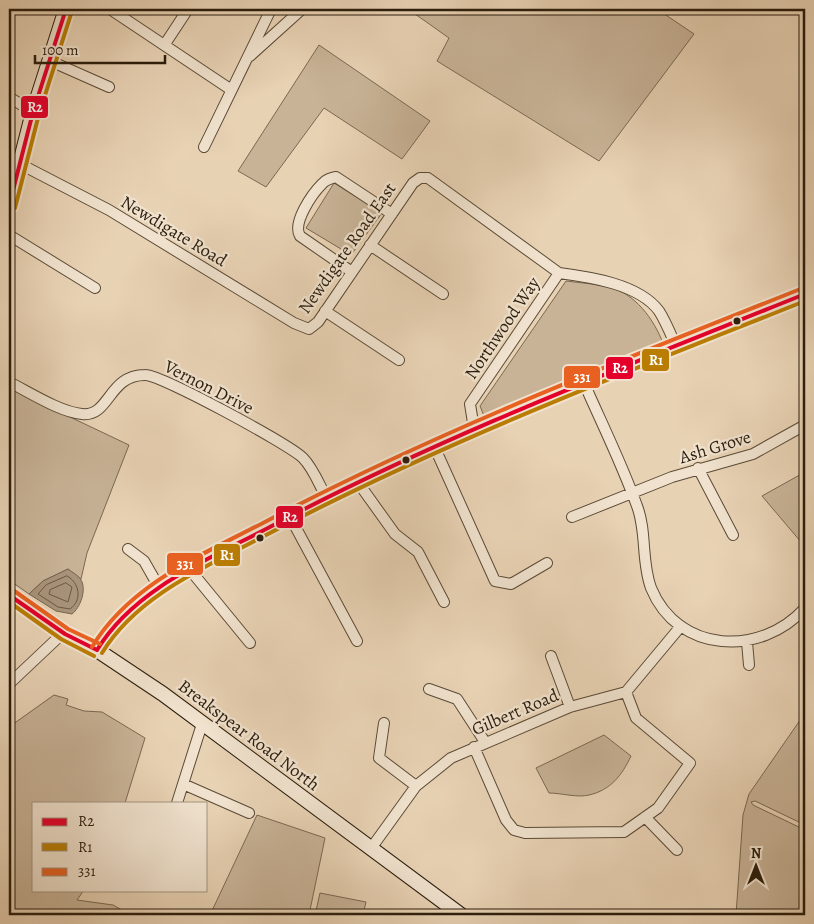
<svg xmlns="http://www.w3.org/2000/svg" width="814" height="924" font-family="Alegreya,serif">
  <rect width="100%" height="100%" fill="#e8d2b4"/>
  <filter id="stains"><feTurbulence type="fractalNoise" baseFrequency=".004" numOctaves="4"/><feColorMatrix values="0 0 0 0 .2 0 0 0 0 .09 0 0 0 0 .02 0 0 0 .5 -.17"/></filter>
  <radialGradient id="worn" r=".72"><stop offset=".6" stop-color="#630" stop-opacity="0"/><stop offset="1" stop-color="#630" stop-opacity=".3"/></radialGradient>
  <!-- green -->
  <path fill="#c8b397" stroke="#7a6852" d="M408,9H657L694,34L599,161L437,61L449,38Z
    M319,45L430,121L402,159L324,108L266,187L238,171Z
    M334,183L382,213L351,255L306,228Z
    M566,281C581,283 599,284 613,288C639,297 657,324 665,349L486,421L480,406Z
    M9,388L129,445L87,553L81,579L68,569L43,581L29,594L9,580Z
    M805,472V537L801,542L762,496Z
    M54,695L68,699L66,705L84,711L102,712L145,738L125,803H34V890H84L77,900L113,905L131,915H9V727Z
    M805,713V825L755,801L751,802L753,805L805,830V915H736L743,815L749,794Z
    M604,735L631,756C622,775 611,790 589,795C577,798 561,793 549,793L536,768Z
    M257,815L325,838L309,915H210Z
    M320,893L366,902L363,915H315Z"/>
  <!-- water -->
  <path fill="#a8947b" stroke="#76644f" d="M68,569C72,572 79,576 81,580C87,590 80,608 72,614L56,611L29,594L43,581Z"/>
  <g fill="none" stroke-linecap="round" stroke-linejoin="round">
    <!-- shore -->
    <path stroke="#6a5844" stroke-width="1" d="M67,576C79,582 83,600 70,609L58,607L38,594L46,585Z
      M66,583L72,587L68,602L49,594L50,590Z"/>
    <!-- street casing -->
    <g stroke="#5a4a36" stroke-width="12">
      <path id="street" d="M110,9L230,89
        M165,44L188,9
        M250,56L302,9
        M48,60L109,87
        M9,97L33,112
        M204,147L271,9
        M20,164L109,210L294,323L309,329L318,322L413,183L420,178H428L559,273
        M9,235L95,288
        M370,245L443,294
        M352,272L300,236C292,223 312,194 322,184C326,179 331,178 336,177L392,214
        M325,311L399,360
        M9,382C29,392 60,412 82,414C110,417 108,375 145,375C160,374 290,445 303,458C313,468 319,484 326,497
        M584,383C602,424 622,464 637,506C647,532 641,561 651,588C678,654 761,657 805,608
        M474,429L470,404L559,273C590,277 639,284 659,311C666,322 671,335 676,346
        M434,446L495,581L511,584L547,563
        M698,468L733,535
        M357,481L395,534L418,552L444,602
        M289,515L357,641
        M572,517L672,477L753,454L805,425
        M128,549L144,561L160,589
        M191,571L250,643
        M747,642L749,665
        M551,656L570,707
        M9,684L63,633
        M429,689L457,699L485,742
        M384,723L379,758L416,786
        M474,747L506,820L514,830L525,833L624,832L658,808L690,763L636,718L626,692
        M183,784L249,813
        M177,803L202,724
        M645,817L677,850
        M372,847L416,786L451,758L570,707L626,692L681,626"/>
    </g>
    <!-- secondary casing -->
    <g stroke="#2b1d0c" stroke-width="16">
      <path id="secondary" d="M9,206L33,112L66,9
        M9,595L65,634L97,650L163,694L461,915
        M97,650C103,640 109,630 118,621C150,587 205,562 246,539C424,441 617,370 805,294"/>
    </g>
    <!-- street -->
    <use href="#street" stroke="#f0e2ce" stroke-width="10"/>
    <!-- secondary -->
    <use href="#secondary" stroke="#f0e2ce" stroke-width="14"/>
    <!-- bus-1 casing -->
    <g stroke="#f0e2ce" stroke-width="8">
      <path id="bus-1" d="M9,206L33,112L66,9
        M9,595L65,634L97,650
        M97,650C134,589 207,560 268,528C441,436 624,367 805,294"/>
    </g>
    <!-- bus-2 casing -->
    <g stroke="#f0e2ce" stroke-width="8">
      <path id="bus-2" d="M15,208L39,114L72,11
        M9,602L61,639L94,656
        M102,653C138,594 210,565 268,534C441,443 624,373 805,301"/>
    </g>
    <!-- bus-3 casing -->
    <g stroke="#f0e2ce" stroke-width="8">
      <path id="bus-3" d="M13,590L68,629L100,644
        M92,647C129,585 201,555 263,523C437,431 620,361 803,288"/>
    </g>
    <!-- bus-1 -->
    <use href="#bus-1" stroke="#e4002b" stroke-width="4"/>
    <!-- bus-2 -->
    <use href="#bus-2" stroke="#ba7d04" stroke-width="4"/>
    <!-- bus-3 -->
    <use href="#bus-3" stroke="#e86121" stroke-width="4"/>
  </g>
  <!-- markers -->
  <g fill="#2b1d0c" stroke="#f0e2ce" stroke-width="2">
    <circle cx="737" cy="321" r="4.5"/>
    <circle cx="406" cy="460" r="4.5"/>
    <circle cx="260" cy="538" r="4.5"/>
  </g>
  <g text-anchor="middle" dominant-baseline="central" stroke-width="4.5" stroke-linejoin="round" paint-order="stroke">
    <!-- street labels -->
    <g font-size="18" fill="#2b1d0c" stroke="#f0e2ce">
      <text transform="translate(174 231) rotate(31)">Newdigate Road</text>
      <text transform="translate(347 248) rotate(-55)">Newdigate Road East</text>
      <text transform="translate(502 328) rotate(-56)">Northwood Way</text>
      <text transform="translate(209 387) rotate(27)">Vernon Drive</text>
      <text transform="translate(715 447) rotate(-17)">Ash Grove</text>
      <text transform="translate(515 712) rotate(-23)">Gilbert Road</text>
      <text transform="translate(249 735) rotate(37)">Breakspear Road North</text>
    </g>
  </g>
  <g stroke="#f0e2ce" stroke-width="2">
    <rect x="20" y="95" width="29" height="24" rx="5" fill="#e4002b"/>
    <rect x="641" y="348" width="29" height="24" rx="5" fill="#ba7d04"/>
    <rect x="605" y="356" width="29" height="24" rx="5" fill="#e4002b"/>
    <rect x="563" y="365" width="38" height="24" rx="5" fill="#e86121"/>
    <rect x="275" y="505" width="29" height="24" rx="5" fill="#e4002b"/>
    <rect x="213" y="543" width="28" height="24" rx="5" fill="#ba7d04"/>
    <rect x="166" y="552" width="38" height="24" rx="5" fill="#e86121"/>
  </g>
  <g font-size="14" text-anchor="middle" font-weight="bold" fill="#fff">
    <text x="35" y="112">R2</text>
    <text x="656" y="365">R1</text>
    <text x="620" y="373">R2</text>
    <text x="582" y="382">331</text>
    <text x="290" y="522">R2</text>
    <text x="227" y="560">R1</text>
    <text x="185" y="569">331</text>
  </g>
  <!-- margin -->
  <rect width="814" height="924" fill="none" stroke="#e8d2b4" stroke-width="30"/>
  <rect x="10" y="10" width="794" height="904" fill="none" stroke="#2b1d0c" stroke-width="2.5"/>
  <rect x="15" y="15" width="784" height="894" fill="none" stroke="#2b1d0c"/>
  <!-- legend -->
  <rect x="32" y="802" width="175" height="90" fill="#f0e2ce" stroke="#a19380"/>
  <rect x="42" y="818" width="25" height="8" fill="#e4002b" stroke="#a19380"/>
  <text x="78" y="826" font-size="15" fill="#2b1d0c">R2</text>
  <rect x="42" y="843" width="25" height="8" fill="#ba7d04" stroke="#a19380"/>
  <text x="78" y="852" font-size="15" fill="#2b1d0c">R1</text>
  <rect x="42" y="868" width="25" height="8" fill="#e86121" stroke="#a19380"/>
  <text x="78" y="876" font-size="15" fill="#2b1d0c">331</text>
  <!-- north arrow -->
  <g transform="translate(756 866)" stroke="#f0e2ce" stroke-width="4" paint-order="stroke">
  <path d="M0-4L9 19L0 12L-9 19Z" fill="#2b1d0c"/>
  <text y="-8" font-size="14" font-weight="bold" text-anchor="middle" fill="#2b1d0c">N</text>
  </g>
  <!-- scale -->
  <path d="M35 55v8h130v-8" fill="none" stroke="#2b1d0c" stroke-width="2.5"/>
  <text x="42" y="55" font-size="15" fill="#2b1d0c" stroke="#f0e2ce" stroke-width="4" paint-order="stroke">100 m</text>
  <rect width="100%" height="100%" filter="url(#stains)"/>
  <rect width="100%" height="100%" fill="url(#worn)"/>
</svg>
